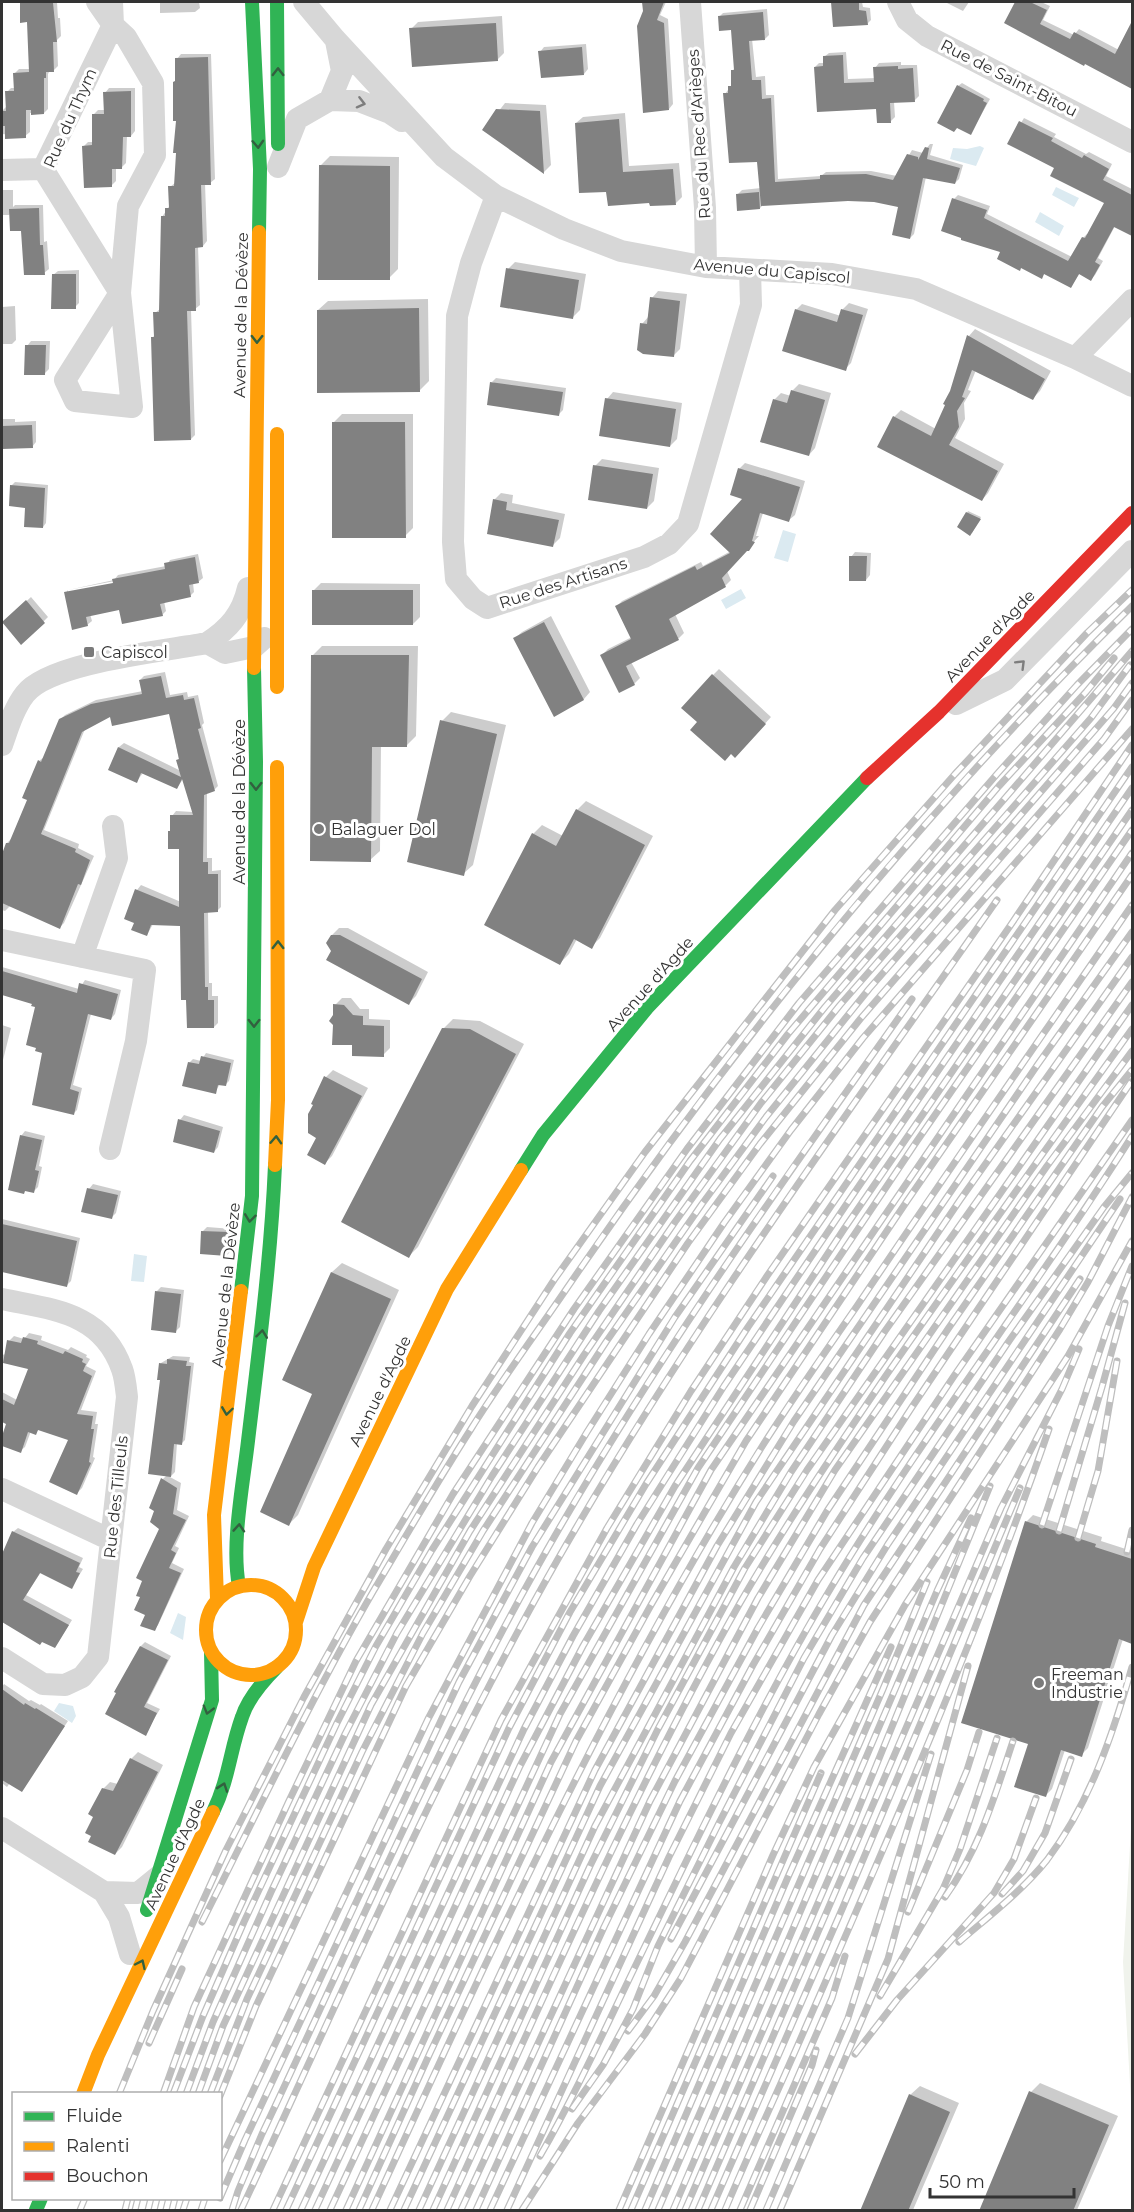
<svg xmlns="http://www.w3.org/2000/svg" width="1134" height="2212" font-family="Montserrat,sans-serif">
  <rect width="100%" height="100%" fill="#fff"/>
  <!-- green -->
  <path fill="#f0f3ec" d="M1132,1812V2120L1123,1962Z"/>
  <!-- water -->
  <path fill="#dbeaf1" d="M980,146L984,148L976,166L950,159L953,148L967,149Z
    M1056,187L1079,198L1074,207L1052,195Z
    M1040,212L1064,226L1059,236L1035,222Z
    M783,530L796,534L788,562L774,558Z
    M741,589L746,598L726,609L721,600Z
    M134,1254L147,1256L144,1282L131,1281Z
    M178,1613L186,1617L183,1640L170,1633Z
    M59,1703L73,1706L76,1716L72,1723L54,1711Z"/>
  <!-- shadow -->
  <path fill="#0003" d="M14,2H57L58,18H60L61,36L57,40L58,66L54,70H50L48,74V109L44,113H30V132L25,136L2,134V111L6,107L7,92L11,88H15V73L19,69H31L29,21L21,2Z
    M160,2H199L200,8L195,12L160,13Z
    M643,2H666L660,15L668,19L673,104L669,109L644,12Z
    M833,2H862L863,7L870,8L871,20L867,24L835,25Z
    M945,2H969L963,11Z
    M1016,2H1041L1050,6L1043,20L1074,35L1079,29L1119,50L1131,31L1132,32V85L1006,22Z
    M767,9L769,35L765,39H752L756,77L765,76L766,95H774L778,179L821,176L826,172L871,171L897,176L912,150L923,153L930,144H933L930,155L963,165L959,179L955,183L926,177L914,234L910,238L899,206L874,200H848L763,205L760,208L738,194L742,190L761,188L759,160L725,94L733,83L732,71L735,68L733,28L719,17L723,13Z
    M502,16L504,53L497,60L411,29L418,22Z
    M586,44L588,69L584,74L540,52L544,47Z
    M846,52L848,79L876,78L875,68L879,63L901,62V65H917L919,96L915,100L894,102L895,117L891,121L877,108L815,67L819,63H825L824,57L829,53Z
    M181,54H211L215,179L210,183H205L207,241L203,246H198L200,305L195,309L191,310L195,435L191,439L153,337L155,335V313L160,309L162,217L170,205V187L176,182L177,59Z
    M962,83L990,99L971,133L958,127V86Z
    M109,88H135V131L131,136H127L126,163L122,167H116V181L112,185L84,146L88,142H93V115L98,110H105V93Z
    M505,103L546,105L551,165L544,172L484,130Z
    M625,113L629,166L679,163L682,197L676,203L651,201L608,190L576,123L583,117Z
    M1024,118L1056,134L1054,137L1086,154L1089,152L1112,164L1106,176L1132,189V235L1115,226L1098,258L1103,261L1095,275L1091,279L1080,273L1071,286L1045,273L1041,277L1002,251L954,199L958,195L990,206L987,214L1072,257L1083,238L1087,234L1089,235L1106,203L1056,168L1009,143Z
    M330,156L399,157L398,269L389,278L320,166Z
    M2,190H13V207L15,205H43L44,242L47,241L49,269L44,273L22,229L11,213L9,215H2Z
    M515,262L586,274L580,310L573,317L508,269Z
    M79,270V303L75,307L53,275L58,271Z
    M658,291L687,294L680,349L673,356L642,324L649,316L652,298Z
    M428,299L429,381L420,390L318,310L328,301Z
    M849,303L868,309L851,363L845,369L796,310L802,304L841,316L843,309Z
    M15,306L16,340L12,344H2V307Z
    M975,329L1051,371L1040,391L1033,398L976,370L968,390L971,391L964,403L965,419L955,438L1004,464L988,493L982,500L894,417L901,410L936,429L952,391L969,336Z
    M31,341H50L49,369L44,374L27,346Z
    M496,378L566,388L563,410L559,414L492,382Z
    M799,384L831,393L815,448L809,455L774,400L781,393L791,396L792,391Z
    M613,392L682,403L677,439L670,446L607,399Z
    M342,414H413V528L405,536L333,423Z
    M2,419H15V422L36,421V442L32,447H2Z
    M602,459L659,468L654,501L647,508L595,466Z
    M745,463L805,481L795,515L789,520L763,513L756,536H759L727,571L731,580L726,585L675,614L684,633L679,638L631,662L640,678L634,684L602,655L608,649L632,637L617,606L622,601L701,562L703,566L731,551L745,498L739,469Z
    M15,482L48,485L46,523L43,527L11,486Z
    M501,493L513,495L512,503L565,514L560,538L553,545L489,533L494,500Z
    M968,511L981,517L972,533L967,513Z
    M855,552L871,553L870,575L866,580L851,557Z
    M198,554L203,578L198,582L193,583L194,592L190,596L164,601L166,611L162,615L120,608L90,614L92,621L87,625L66,593L68,590V593L120,583V580L68,590L114,580L118,575L166,566L170,560Z
    M321,583L420,584V617L413,624L314,590Z
    M31,597L48,617L22,643L3,623Z
    M551,616L590,692L584,699L554,715L515,638L522,632Z
    M322,646H418L416,736L406,746L381,745L380,851L370,860L313,655Z
    M719,669L771,717L741,750L699,722L713,675Z
    M165,672L170,695L187,692L188,697L198,695L204,723L202,725L218,786L214,790L207,792V858H212V871L221,870V907L217,911H208L209,983H212V996H218V1023L214,1027L182,924H153L147,935L136,922L126,918L137,890L141,885L181,902L180,848L172,830V816L176,811L193,812L183,779L177,788L143,773L136,782L110,769L119,747L124,743L181,771L170,713L111,714L85,729L44,830L79,844L78,848L94,856L64,923L60,927L10,906L5,911L2,910V858L7,843L12,838L29,799L39,761L44,757L61,719L65,715L96,700L143,691L140,680L144,676Z
    M451,712L506,725L473,865L463,874L442,721Z
    M586,801L653,836L600,938L591,947L577,939L569,954L560,963L533,834L542,825L563,836L577,810Z
    M339,928H348L428,972L416,996L409,1003L332,951V935Z
    M2,967L79,989L85,980L121,990L115,1014L111,1019L91,1014L73,1085L82,1088L77,1110L73,1114L44,1052L37,1006L33,1003L2,994Z
    M342,998H351L360,1009H369V1019L390,1020V1048L383,1055L354,1044L335,1016V1005Z
    M453,1019L480,1021L524,1044L418,1247L409,1256L443,1029Z
    M2,1025L11,1028L2,1064Z
    M206,1053L234,1060L229,1081L225,1085L220,1084L215,1092L189,1063L193,1059L201,1061Z
    M333,1070L368,1088L332,1156L325,1163L318,1137L315,1105L313,1103L326,1077Z
    M184,1115L223,1127L218,1147L214,1152L180,1120Z
    M25,1131L45,1136L39,1166L42,1167L38,1187L34,1191L21,1136Z
    M93,1184L121,1191L116,1213L111,1218L89,1189Z
    M2,1219L80,1238L71,1281L67,1285L2,1270Z
    M207,1227L233,1229L231,1251L227,1255L203,1231Z
    M342,1263L399,1290L298,1515L289,1524L314,1394L284,1379L332,1272Z
    M161,1287L184,1290L180,1327L176,1331L157,1291Z
    M29,1333L42,1336L41,1340L68,1350L71,1347L87,1355L86,1357L90,1359L86,1366L96,1371L81,1410L97,1412L95,1424H98L93,1457L95,1458L82,1488L77,1493L70,1439L39,1429L35,1433L31,1431L25,1447L20,1451L2,1444L8,1424L2,1420V1392L17,1400L30,1368L2,1362V1355L6,1354L9,1341L14,1336L24,1339Z
    M173,1356L190,1357L189,1362L194,1363L185,1440L181,1444L177,1443L175,1472L170,1477L181,1483L177,1510L189,1516L175,1546L179,1548L172,1563L184,1569L158,1625L154,1630L141,1597L161,1529L156,1510L151,1507L163,1479L167,1475L161,1363Z
    M1033,1515L1102,1537L1101,1541L1132,1551V1638L1130,1641L1123,1639L1088,1748L1081,1755L1065,1750L1052,1789L1045,1796L1030,1743L1026,1522Z
    M18,1528L83,1558L79,1567L83,1569L72,1587L41,1572L26,1595L72,1620L55,1647L43,1640L40,1643L2,1620V1558L13,1532Z
    M145,1642L171,1656L147,1703L160,1709L145,1734L141,1646Z
    M4,1684L29,1701L31,1700L40,1705L41,1704L68,1721L22,1790L10,1783L7,1787L2,1783V1687Z
    M138,1752L163,1765L122,1847L115,1854L93,1835L95,1816L103,1789L110,1782L118,1784L131,1759Z
    M1040,2083L1118,2116L1077,2210H980L1031,2092Z
    M920,2086L959,2103L913,2210H861L910,2095Z"/>
  <!-- building -->
  <path fill="#818181" d="M20,2L53,3L57,42H53L54,72H46V78H44V114L31,115V110H26V138L5,139V126H2V111H6L5,91H14L13,73L29,72L27,22L20,23Z
    M642,2H664L657,20L664,23L669,110L643,113L637,26L643,11Z
    M831,2H859V10L866,11L868,25L833,27Z
    M1015,2H1030L1047,10L1040,24L1070,39L1074,32L1115,54L1132,21V89L1085,64L1084,66L1004,23Z
    M763,12L765,40L749,41L752,80H761L762,99L771,98L775,182L820,179V175L866,174L893,180L907,154L918,157V160L925,147L929,148L927,159L960,168L955,184L923,178L910,239L892,235L898,207L874,202L848,201L761,206L757,162L729,163L723,93H728V86H731V70H734L731,30L719,31L718,16Z
    M496,23L498,61L412,67L409,28Z
    M582,47L584,75L541,78L538,51Z
    M843,55L844,83L874,82L873,67L898,66V69L913,68L915,102L890,103L891,123H877L876,109L817,112L814,67L823,66V56Z
    M208,57L211,185H201L203,247L195,248L196,311H187L191,440L154,441L151,337H154L153,312H159L161,216H165V208H169L168,186H174L176,153H173L176,121H173V82L175,81V58Z
    M957,85L984,99L983,101L987,103L971,135L957,128L954,132L937,123Z
    M131,91V137H123L122,169H112V187L84,188L82,146L92,145V114H104L103,92Z
    M496,109L540,111L544,174L482,130Z
    M619,119L623,172L673,169L676,205L650,206L649,203L608,206L606,192L579,193L575,123Z
    M1019,121L1053,138L1051,141L1082,158L1084,155L1109,169L1103,180L1132,195V236L1114,227L1095,262L1100,265L1091,281L1079,274L1071,288L1044,274L1042,279L1021,268L1020,271L997,259L1000,252L961,240V238L941,231L952,198L987,210L984,218L1068,261L1082,237L1085,238L1104,203L1050,176L1054,168L1007,144Z
    M319,165L390,166V280H318Z
    M759,192L760,209L737,211L736,194Z
    M39,208L40,245H43L45,275H24L21,231H10L9,209Z
    M506,268L579,280L573,319L500,307Z
    M52,274H76V309H51Z
    M650,297L680,301L674,357L643,354L637,350L640,323L647,324Z
    M419,308L420,392L317,393V310Z
    M795,309L837,322L841,309L863,315L846,371L782,351Z
    M967,335L1045,379L1033,400L972,370L962,397L965,398L957,411L959,427L949,445L998,471L982,501L877,447L893,416L931,436L945,405L943,404L950,391Z
    M25,345H46L45,375H24Z
    M490,382L563,392L559,416L487,405Z
    M791,390L825,400L809,456L760,442L773,399L787,403Z
    M605,398L676,409L670,447L599,436Z
    M332,422H405L406,538H332Z
    M32,425L33,448L2,449V426Z
    M593,465L653,474L647,509L588,500Z
    M738,468L800,487L789,522L760,513L752,541L755,542L749,551H747L722,578L726,587L669,619L679,640L626,666L635,685L619,693L600,655L631,639L615,606L695,566L697,570L730,553L710,534L742,499L730,495Z
    M10,485L45,488L43,528L24,527L25,508L9,506Z
    M493,499L507,502L506,510L559,520L553,547L487,534Z
    M966,512L981,519L970,536L957,527Z
    M849,556H867L866,581H849Z
    M195,557L199,583L189,585L191,597L160,604L163,616L122,624L119,610L86,617L88,626L72,630L64,592L113,583L112,579L165,569L164,563Z
    M312,590H413V625H312Z
    M26,600L45,623L21,645L2,622Z
    M544,622L584,700L554,717L513,638Z
    M311,655H409L407,747H372L371,862L310,861Z
    M712,674L766,724L735,758L731,754L725,761L690,730L697,722L681,708Z
    M161,676L166,698L183,695L184,700L194,698L201,728L198,729L215,791L204,795L203,862H208V874H218V912L204,913L205,987H208V1000H214V1028H187L186,1000H181L180,926L151,925L147,936L131,930L134,923L124,919L135,889L179,907V849H168V831H170V815H193L182,779L177,789L141,773L137,783L108,770L118,747L181,777L176,760L179,759L169,714L112,726L110,717L82,732L41,834L76,849L75,852L90,860L81,885L78,884L60,929L2,903V854L6,843H9L27,800L22,798L38,760L41,762L59,719L91,704L142,694L139,680Z
    M440,720L497,734L464,876L407,862Z
    M576,809L645,845L592,949L574,939L560,965L484,925L532,833L556,846Z
    M331,935H340L422,979L409,1005L326,960L331,951L326,943Z
    M2,971L77,993L79,983L118,994L111,1020L88,1014L70,1089L79,1092L74,1115L32,1105L42,1053L35,1051L36,1048L26,1045L35,1007L31,1006L32,1004L2,995Z
    M333,1004L344,1005L353,1015L363,1016V1025L384,1026V1057L352,1056V1045H332L333,1025L329,1021L333,1015Z
    M442,1028L470,1029L516,1054L409,1258L341,1222Z
    M201,1056L231,1063L226,1086L218,1085L216,1094L182,1086L188,1062L199,1064Z
    M324,1076L362,1096L325,1165L307,1155L316,1138L308,1133V1114L313,1105L311,1104Z
    M178,1119L220,1131L214,1153L173,1142Z
    M20,1135L42,1140L35,1170L39,1171L34,1193L25,1191L24,1194L8,1190Z
    M87,1188L118,1195L112,1219L81,1212Z
    M2,1224L77,1241L67,1287L2,1272Z
    M201,1231L229,1232L227,1256L200,1254Z
    M331,1272L391,1299L289,1526L260,1512L312,1394L282,1380Z
    M155,1291L181,1294L176,1333L151,1330Z
    M23,1337L38,1341L37,1344L63,1354L65,1351L83,1359L82,1362L86,1364L83,1371L92,1376L77,1414L93,1416L91,1429H94L89,1462L91,1463L77,1495L49,1482L68,1440L38,1430L36,1435L28,1432L21,1453L2,1446V1436L6,1424L2,1422V1399L14,1405L28,1369L3,1363L7,1340L21,1343Z
    M167,1359L187,1361L186,1366H191L182,1445L174,1444L171,1477L148,1474L160,1380H157L159,1363L167,1364Z
    M161,1478L177,1488L173,1514L186,1520L171,1550L176,1553L169,1568L181,1573L155,1631L140,1626L145,1615L134,1610L140,1597L136,1596L142,1581L136,1578L159,1529L150,1522L154,1511L149,1508Z
    M1025,1521L1096,1544L1095,1547L1132,1559V1644L1119,1639L1082,1757L1061,1750L1046,1797L1014,1787L1028,1744L961,1723Z
    M12,1531L80,1563L76,1572L80,1573L72,1589L40,1573L23,1600L69,1625L55,1648L42,1642L40,1645L2,1622V1554Z
    M140,1646L168,1660L144,1707L157,1713L146,1736L105,1714L116,1693L114,1692Z
    M2,1689L24,1705L25,1703L35,1709L36,1708L65,1726L22,1792L2,1780Z
    M130,1758L158,1772L115,1855L88,1842L91,1836L85,1833L93,1817L88,1814L102,1788L113,1791Z
    M1029,2091L1109,2125L1073,2211H979Z
    M909,2094L950,2112L908,2211H860Z"/>
  <g fill="none" stroke-linecap="round" stroke-linejoin="round">
    <!-- street -->
    <path stroke="#d7d7d7" stroke-width="22" d="M97,2L113,25L43,169L120,293L132,407L75,401L65,380L120,293L128,206L155,155L153,83L126,37L113,25L112,2
      M304,2L335,39L444,157L496,196L564,229L621,251L706,267L832,274L916,289L1075,358L1132,386
      M690,2L705,208L706,267
      M898,2L907,20L927,36L1132,142
      M330,100L342,71L336,41
      M278,167L297,119L330,100L359,101L390,113L402,121
      M2,170L43,169
      M496,196L471,263L457,316L453,542L456,579L473,599L487,608L644,557L669,544L688,524L751,305L750,270
      M1075,358L1132,300
      M207,643L225,653L254,647L264,638
      M956,704L1005,680L1132,551
      M2,745C8,728 14,708 25,694C50,662 165,651 207,643C229,629 242,614 248,588
      M2,940L145,970L136,1041L110,1149
      M82,957L117,858L113,826
      M2,1299C53,1310 102,1312 122,1369C125,1377 126,1388 127,1397L98,1657L82,1677L65,1685L43,1684L2,1658
      M2,1489L111,1540
      M2,1828L104,1892L138,1893L159,1876
      M104,1892L119,1917L130,1954"/>
    <!-- fast -->
    <path stroke="#30b455" stroke-width="14" d="M252,2L260,169L259,232
      M277,2L278,144
      M521,1170L543,1135L647,1008L867,778
      M241,1291L252,1196L256,762L254,668
      M239,1586C231,1544 243,1485 248,1441C259,1349 271,1258 275,1165
      M213,1812C229,1779 230,1750 242,1717C248,1698 263,1681 277,1667
      M147,1910L212,1700L211,1652
      M36,2210L41,2198"/>
    <!-- slow -->
    <path stroke="#ff9f0a" stroke-width="14" d="M277,434V687
      M254,668L259,232
      M275,1165L278,1100L277,767
      M206 1630a45 45 0 1 1 90 0a45 45 0 1 1-90 0Z
      M217,1599L214,1515L241,1291
      M296,1622L314,1567L447,1289L521,1170
      M83,2094L98,2055L213,1812"/>
    <!-- jam -->
    <path stroke="#e5322d" stroke-width="14" d="M867,778L939,712L1132,513"/>
    <!-- rail casing -->
    <g stroke="#bebebe" stroke-width="7">
      <path id="rail" d="M1042,1525L1108,1326L1132,1266
        M1059,1531L1102,1387L1125,1303
        M1078,1538L1098,1471L1117,1361
        M1127,1552L1132,1530
        M1002,1894L1023,1871L1045,1833L1071,1759
        M945,1897C980,1848 994,1798 1013,1741
        M908,1912L967,1770L979,1732
        M202,1922C258,1811 312,1697 374,1590C406,1536 437,1482 471,1429C501,1381 535,1335 567,1288C735,1042 920,814 1132,606
        M671,1939L832,1635L888,1544L1120,1199
        M959,1942C989,1916 1022,1891 1047,1860C1090,1803 1113,1734 1132,1667
        M880,1996L943,1889L960,1849L997,1738
        M628,2031L654,1996L685,1942L864,1605L1080,1279
        M149,2043L182,1969
        M855,2054L897,2000L994,1893L1014,1859L1036,1798
        M119,2094L153,2011L226,1850L304,1697L386,1549L472,1406L554,1280L645,1152L835,910L955,774L1087,633L1132,590
        M163,2094L194,2007L288,1803L356,1661L453,1494L574,1309L687,1149L799,1003L997,774L1077,685L1132,629
        M173,2094L203,2016L244,1922L337,1723L376,1646L432,1550L570,1333L690,1161L788,1034L999,786L1086,692L1114,658
        M186,2094L213,2022L271,1892L345,1734L397,1633L492,1476L599,1311L720,1139L825,1007L1132,651
        M198,2094L223,2026L371,1705L470,1531L584,1355L675,1222L761,1103L840,1005L1091,718L1130,665
        M210,2094L247,1999L362,1752L423,1633L483,1531L606,1342L702,1204L766,1117L869,989L1114,708L1132,683
        M220,2096L256,2006L406,1686L470,1576L538,1467L688,1243L760,1144L861,1018L1104,739L1132,700
        M572,2109L603,2065L622,2030L633,2009L658,1946L719,1823L804,1658L863,1558L1009,1341L1104,1207L1132,1173
        M540,2156C574,2097 603,2033 633,1971C696,1841 758,1709 832,1586C925,1431 1036,1289 1132,1136
        M220,2161L428,1719L532,1523L587,1432L649,1334L724,1223L791,1130L863,1038L1132,729
        M220,2198L245,2140L459,1682L532,1547L675,1317L773,1176
        M80,2210L85,2198
        M125,2210L128,2198
        M135,2210L138,2198
        M148,2210L151,2198
        M160,2210L163,2198
        M172,2210L175,2198
        M183,2210L187,2198
        M201,2210L205,2198
        M232,2210L238,2191L262,2134C351,1946 433,1753 535,1571C646,1372 780,1185 912,999
        M241,2210C343,1992 438,1769 558,1559C689,1330 846,1116 997,900
        M273,2210L501,1720L607,1528L691,1391L767,1276L1010,926L1132,745
        M286,2210L509,1728L570,1612L646,1484L748,1327L1132,767
        M301,2210L524,1729L573,1636L637,1524L724,1386L848,1202L1132,788
        M315,2210L520,1766L583,1646L675,1486L844,1229L1132,810
        M330,2210L560,1714L698,1468L917,1141L1132,830
        M346,2210L551,1762L711,1470L1132,853
        M359,2210L430,2053L576,1741L651,1605L746,1441L907,1201L1132,875
        M372,2210C491,1950 610,1688 763,1445C793,1398 825,1352 857,1306C947,1172 1040,1039 1132,905
        M390,2210L595,1770L717,1546L794,1421L1038,1064L1132,932
        M404,2210L600,1786L756,1502L960,1200L1132,957
        M419,2210L595,1826L734,1567L791,1472L885,1331L1132,982
        M433,2210L590,1866L658,1729L745,1568L807,1470L1132,1005
        M447,2210C540,2006 629,1799 740,1603C785,1525 835,1451 885,1377C966,1260 1049,1145 1132,1029
        M461,2210L650,1801L758,1598L835,1470L1047,1166L1132,1051
        M476,2210L604,1927L675,1781L758,1628L827,1511L948,1329L1102,1107L1132,1070
        M490,2210L680,1801L753,1665L820,1549L912,1407L1131,1082
        M507,2210L669,1857L731,1733L818,1580L954,1376L1132,1120
        M522,2210L578,2123L645,2034L681,1978L819,1714L870,1622L1060,1329L1088,1282L1132,1197
        M619,2210L773,1855L814,1767L905,1605L1068,1356L1132,1241
        M631,2210L821,1773
        M645,2210L788,1877L891,1647
        M658,2210L883,1689L927,1582
        M673,2210L937,1591L971,1518
        M685,2210L854,1820L990,1486
        M698,2210L1001,1508L1062,1389L1079,1349
        M711,2210L843,1907L1020,1488
        M725,2210C751,2148 780,2087 807,2024C893,1828 979,1632 1049,1429
        M740,2210L832,1998L845,1956
        M750,2210L812,2065L816,2050
        M766,2210L848,2018L931,1754
        M780,2210L888,1959L968,1666"/>
    </g>
    <!-- rail -->
    <use href="#rail" stroke="#fff" stroke-width="4.5" stroke-dasharray="14" stroke-linecap="butt"/>
  </g>
  <!-- one-way arrows -->
  <defs><path id="oneway-chevron" d="M-2-3.5L2.5 0L-2 3.5" fill="none" stroke-width="1.6" stroke-linecap="round" stroke-linejoin="round" transform="scale(1.5)"/></defs>
  <g stroke="#32603f">
    <use href="#oneway-chevron" transform="translate(278 72) rotate(-90)"/>
    <use href="#oneway-chevron" transform="translate(258 144) rotate(87)"/>
    <use href="#oneway-chevron" transform="translate(257 339) rotate(91)"/>
    <use href="#oneway-chevron" transform="translate(256 786) rotate(90)"/>
    <use href="#oneway-chevron" transform="translate(278 945) rotate(-90)"/>
    <use href="#oneway-chevron" transform="translate(254 1023) rotate(90)"/>
    <use href="#oneway-chevron" transform="translate(276 1140) rotate(-87)"/>
    <use href="#oneway-chevron" transform="translate(250 1218) rotate(97)"/>
    <use href="#oneway-chevron" transform="translate(262 1334) rotate(-83)"/>
    <use href="#oneway-chevron" transform="translate(227 1411) rotate(98)"/>
    <use href="#oneway-chevron" transform="translate(239 1528) rotate(-86)"/>
    <use href="#oneway-chevron" transform="translate(208 1710) rotate(106)"/>
    <use href="#oneway-chevron" transform="translate(223 1787) rotate(-71)"/>
    <use href="#oneway-chevron" transform="translate(141 1964) rotate(-65)"/>
  </g>
  <g stroke="#7d7d7d">
    <use href="#oneway-chevron" transform="translate(361 103) rotate(14)"/>
    <use href="#oneway-chevron" transform="translate(1021 664) rotate(-45)"/>
  </g>
  <!-- markers -->
  <g fill="#7a7a7a" stroke="#fff" stroke-width="2">
    <rect x="83" y="646" width="12" height="12" rx="3"/>
    <circle cx="319" cy="829" r="6"/>
    <circle cx="1039" cy="1683" r="6"/>
  </g>
  <g text-anchor="middle" dominant-baseline="central" stroke-width="6" stroke-linejoin="round" paint-order="stroke">
    <!-- street labels -->
    <g font-size="16" fill="#333" stroke="#fff">
      <text transform="translate(1009 78) rotate(27)">Rue de Saint-Bitou</text>
      <text transform="translate(70 118) rotate(-66)">Rue du Thym</text>
      <text transform="translate(699 134) rotate(-94)">Rue du Rec d'Arièges</text>
      <text transform="translate(772 271) rotate(5)">Avenue du Capiscol</text>
      <text transform="translate(241 315) rotate(-89)">Avenue de la Dévèze</text>
      <text transform="translate(563 583) rotate(-18)">Rue des Artisans</text>
      <text transform="translate(990 636) rotate(-46)">Avenue d'Agde</text>
      <text transform="translate(239 802) rotate(-90)">Avenue de la Dévèze</text>
      <text transform="translate(650 984) rotate(-48)">Avenue d'Agde</text>
      <text transform="translate(226 1285) rotate(-84)">Avenue de la Dévèze</text>
      <text transform="translate(380 1391) rotate(-64)">Avenue d'Agde</text>
      <text transform="translate(116 1497) rotate(-84)">Rue des Tilleuls</text>
      <text transform="translate(175 1854) rotate(-65)">Avenue d'Agde</text>
    </g>
    <!-- poi labels -->
    <g font-size="16" fill="#333" stroke="#fff" text-anchor="start">
      <text x="101" y="652">Capiscol</text>
      <text x="331" y="829">Balaguer Dol</text>
      <text x="1051" y="1674">Freeman<tspan x="1051" dy="18">Industrie</tspan></text>
    </g>
  </g>
  <!-- border -->
  <rect width="1134" height="2212" fill="none" stroke="#333333" stroke-width="6"/>
  <!-- legend -->
  <rect x="12" y="2092" width="210" height="108" fill="#ffffff" stroke="#adadad" stroke-width="1.5"/>
  <rect x="24" y="2112" width="30" height="9" fill="#30b455" stroke="#adadad" stroke-width="1.5"/>
  <text x="66" y="2122" font-size="18" fill="#333333">Fluide</text>
  <rect x="24" y="2142" width="30" height="9" fill="#ff9f0a" stroke="#adadad" stroke-width="1.5"/>
  <text x="66" y="2152" font-size="18" fill="#333333">Ralenti</text>
  <rect x="24" y="2172" width="30" height="9" fill="#e5322d" stroke="#adadad" stroke-width="1.5"/>
  <text x="66" y="2182" font-size="18" fill="#333333">Bouchon</text>
  <!-- scale -->
  <path d="M930 2188v9h144v-9" fill="none" stroke="#333333" stroke-width="3"/>
  <text x="939" y="2188" font-size="18" fill="#333333" stroke="#ffffff" stroke-width="4.5" paint-order="stroke">50 m</text>
</svg>
